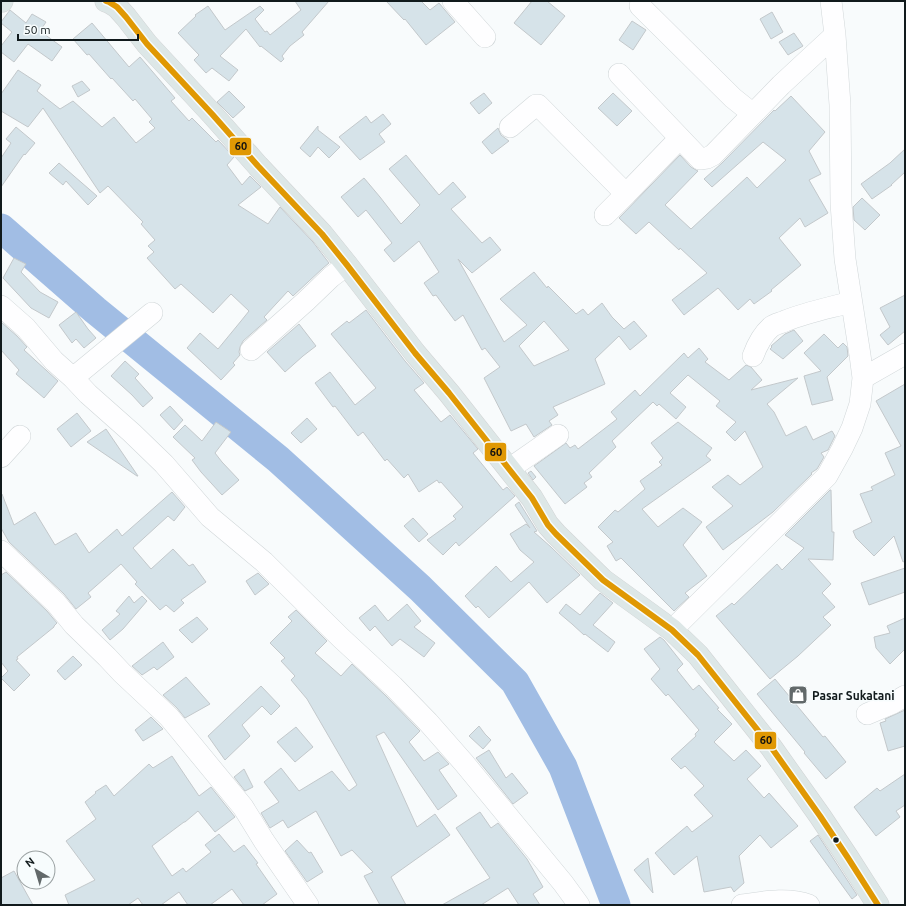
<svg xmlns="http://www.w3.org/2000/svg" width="906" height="906" font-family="Ubuntu,sans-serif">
  <rect width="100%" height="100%" fill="#f8fbfc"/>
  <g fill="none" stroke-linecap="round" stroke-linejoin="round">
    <!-- river -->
    <path stroke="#a1bde4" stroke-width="29" d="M1,228L95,310L278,459L420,588L515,682L563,767L616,905"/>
  </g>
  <!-- building -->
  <path fill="#d6e3e9" stroke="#c3c8cb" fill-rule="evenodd" d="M295,1H329L302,32L304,35L290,46L282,56L284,59L281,62L261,46L260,47L246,29L220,56L238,70L229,81L212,68L206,73L194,60L199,55L178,33L196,16L195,15L208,6L225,30L260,6L264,10L255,19L265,32L267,31L270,35L301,10Z
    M386,1H421L430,10L439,3L455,22L426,45L405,19L404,20Z
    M532,1H547L565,16L541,45L514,23Z
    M10,10L26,23L32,14L46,22L40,31L62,47L52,61L28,44L14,62L1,52V46L12,32L1,23V22Z
    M772,12L783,32L771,39L760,19Z
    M632,21L646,30L633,50L619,40Z
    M92,23L129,67L140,57L158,78L175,98L171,101L189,121L192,118L216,142L218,140L234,157L227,165L242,185L250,176L261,187L238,205L268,224L280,207L313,242L329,263L323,268L293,296L288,291L264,317L267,320L243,341L240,347L239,352L240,355L233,363L235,365L221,380L187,348L200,333L218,349L241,321L249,311L231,294L213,313L181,284L175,289L147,258L154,252L148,246L155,240L141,224L143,222L108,186L100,193L43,108L28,127L1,111V94L18,70L41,85L37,91L60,109L73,101L102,127L114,117L136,143L155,128L149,122L152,119L135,99L133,101L112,78L111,79L89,54L87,55L73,39Z
    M794,33L803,46L788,55L779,42Z
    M82,81L90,90L78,97L72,86Z
    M229,91L245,107L233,118L217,102Z
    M484,93L492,103L479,114L470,103Z
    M613,93L632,111L617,126L598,108Z
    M791,96L825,132L809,151L821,174L809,180L828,213L805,227L800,218L779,238L801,265L771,290L772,291L754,304L750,299L738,310L718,288L684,315L672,300L707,273L680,248L679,250L649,222L636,234L619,218L680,155L691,167L696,170L698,171L665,205L691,229L747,177L757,188L786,160L763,142L712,187L704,179L722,163L774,110L775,111Z
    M383,114L391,124L379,134L385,142L360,160L339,137L366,116L371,123Z
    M318,126V130L340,147L329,158L318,147L310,157L300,148Z
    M16,127L35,143L25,155L24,154L1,187V158L11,143L6,139Z
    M498,128L501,135L509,141L492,154L482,142Z
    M905,149V172L891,185H892L872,199L861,184L890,163Z
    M406,155L439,195L453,182L466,197L451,209L482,243L490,237L501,250L472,273L458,259L504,342L527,325L500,299L534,272L547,288L548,286L576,314L583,309L588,315L602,303L612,317L624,329L634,321L647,336L630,350L619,336L595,359L605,384L553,407L558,415L549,421L552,425L534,437L526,424L511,431L484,378L500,367L485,348L482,350L463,315L455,321L436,295L433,296L424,283L439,272L419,241L394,262L384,250L392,243L366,210L358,217L341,197L364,178L380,197L401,224L420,205L389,169ZM544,321L569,350L534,366L519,346Z
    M59,163L97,196L88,205L66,181L63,185L49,173Z
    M862,198L880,215L865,230L854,220L853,207Z
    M14,258L26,264L21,272L40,292L58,302L49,318L31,308L3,278Z
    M905,295V331L888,345L880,335L890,327L880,308Z
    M366,310L405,361L424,383L414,390L441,422L450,415L478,449L473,453L503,490L507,487L515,496L459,546L456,542L443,555L427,540L456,519L453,516L463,507L441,482L439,483L437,480L419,492L408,474L404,478L387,459L385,461L363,432L358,436L335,406L333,407L315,383L330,372L355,405L376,388L331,334L347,321L349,323Z
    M76,312L88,329L96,338L84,348L76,339L72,343L59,325Z
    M1,322L17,336L27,347L24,350L58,381L44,398L16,374L19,370L1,350Z
    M299,324L316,346L303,356L285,372L267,352Z
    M794,330L803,341L783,359L770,349L772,347L771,346L785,334Z
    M824,334L838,348L843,343L847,347L848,356L827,377L833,400L812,405L804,376L821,371L804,353Z
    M699,348L708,359L705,362L729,380L746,365L751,367L762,380L751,390L798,378L767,404L774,412L786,436L806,426L813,440L832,431L835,436L828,450L821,453L824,457L817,469L811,473L812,474L773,512L723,550L706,527L733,506L712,487L728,475L740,485L763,467L745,431L735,441L726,432L736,422L716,406L720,401L688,375L670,393L686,407L676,419L659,404L657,406L653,402L612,441L616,447L589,473L592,477L584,483L587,487L565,504L534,466L566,443L570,448L575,445L578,449L617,419L611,412L635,390L640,396L684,353L688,358Z
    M125,361L139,374L135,378L153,398L143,407L132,395L111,376Z
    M905,384V561L903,562L894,536L874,556L856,538L853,531L872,522L860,494L873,490L871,487L895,475L885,453L901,446L876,401Z
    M170,406L183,420L174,430L160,415Z
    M77,413L91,431L71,447L57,429Z
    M307,418L317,429L301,443L291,433Z
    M216,422L231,432L215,453L222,462L239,480L222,495L201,472L192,460L195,458L173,437L185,425L202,441Z
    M678,422L712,448L706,456L711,460L642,509L658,527L683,508L702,522L683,545L707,576L685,593L689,597L674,611L621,558L616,561L607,546L613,542L598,527L615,510L618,512L645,489L640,481L662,465L659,462L663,458L651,443Z
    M106,429L138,476H137L87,442Z
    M531,471L536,477L533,480L528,473Z
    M830,490H831L832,532H834L833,560L808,559L831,584L822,593L835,607L823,617L831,625L798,656L770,679L716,616L732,603L734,605L777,564L782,570L804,548L785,535Z
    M172,492L185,507L174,521L168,516L133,548L151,569L173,549L189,566L193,564L206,582L181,600L184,603L174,612L166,605L160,610L135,584L137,582L121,564L88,593L91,597L76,609L64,594L9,542L1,528V494H2L14,525L35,512L55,545L76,533L89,553L117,529L122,536Z
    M519,502L537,531L534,532L551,547L580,575L547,603L529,582L489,618L478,606L476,608L465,596L496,566L511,582L534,562L520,550L510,534L526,524L530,528L515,505Z
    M413,518L428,534L419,542L404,526Z
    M905,568V592L869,605L861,583Z
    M6,572L47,611L57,623L54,626V627L17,657L18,659L16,660L30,675L14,691L1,678L8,671L1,662V575Z
    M258,573L269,584L255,595L246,581Z
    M600,593L613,603L593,625L615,642L608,652L585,634L584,635L572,624L559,613L566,604L580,615Z
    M129,596L134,603L142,596L147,601L123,629L110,640L102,630L120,614L116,611Z
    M407,604L421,621L414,627L435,643L424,657L400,639L392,646L375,626L370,631L359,618L375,605L388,621Z
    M296,610L327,641L315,653L341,676L352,664L385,695L420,731L409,742L424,761L438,752L449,764L439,770L457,796L438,810L384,732L376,736L417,827L435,814L450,835L391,877L406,905H380L364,876L373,872L352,850L341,856L316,811L288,828L283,820L270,828L261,813L279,802L264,782L281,768L299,791L332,771L349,791L357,785L307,699L291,680L295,676L281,661L285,658L270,643L292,621L288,617Z
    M197,617L208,629L192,643L179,630Z
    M905,618V649L890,664L876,648L874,637L890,633L887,626Z
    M660,637L664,640L683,664L677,670L693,690L699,685L719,708L717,709L732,724L714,742L734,761L746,750L761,766L747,779L764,798L769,793L798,826L771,848L760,835L739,856L744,883L734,892L731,887L704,892L697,856L674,875L655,853L687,826L692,832L713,816L694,795L704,786L685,766L681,769L671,759L696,736L695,734L699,730L668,694L666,696L651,679L660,669L644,649Z
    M163,642L174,657L157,670L154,667L142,675L132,666Z
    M73,656L82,665L65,680L57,671Z
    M186,677L210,704L185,718L177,708L163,695Z
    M775,679L823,737L825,736L846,762L826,779L804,753L805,752L757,694Z
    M261,686L280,706L271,715L262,706L242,725L250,736L225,760L208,736Z
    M905,710V746L888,751L880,723L886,721L885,719Z
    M151,717L163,729L143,741L135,730Z
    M479,726L485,734L491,740L483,749L469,736Z
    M296,727L313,747L295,762L277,742Z
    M489,750L506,778L512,773L528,793L513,804L490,775L476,758Z
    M172,756L199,796L211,787L235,817L215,832L198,811L185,822H184L152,846L172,876L183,868L186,872L211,852L205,845L219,834L234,852L244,845L258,863L256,864L277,894L262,905H244L232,889L210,905H188L179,892L161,905H143L138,898L128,905H69L65,895L95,880L66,841L96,819L85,802L96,793L95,792L106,785L114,796L149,764L153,768Z
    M244,769L253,787L245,791L234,777Z
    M905,774V805L896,811L900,817L876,836L854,807L877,788L880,791Z
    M480,812L491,828L498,823L527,859L543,887L533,894L540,905H519L508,888L481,905H442L490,878L456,828Z
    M818,835L857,895L852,899L810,841Z
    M297,840L309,853L311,852L323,872L307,882L285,851Z
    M648,858L653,893L634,870Z
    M14,871L33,905H1V878Z"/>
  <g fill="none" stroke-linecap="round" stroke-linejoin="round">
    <!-- minor casing -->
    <g stroke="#d1d7d9" stroke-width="22">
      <path id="minor" d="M453,1L485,37
        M640,6L733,98L753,114
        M619,74L700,159L707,158L713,155L781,85L809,59L835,35
        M510,127L536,105H538L626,194L680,138
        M605,215L626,194
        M1,306L26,328L54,361L73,378L88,394L132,433L164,464L210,517L264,562L341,638L393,686L428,722L464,763L563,883L579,905
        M251,350L306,301L331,277L347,265
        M753,356C757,345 762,335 771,327C775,324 781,323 785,321C807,312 829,308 851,302
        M73,378L152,313
        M863,378L905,354
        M1,457L20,436
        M509,469L558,435
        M1,551L56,603L74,625L107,657L122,673L169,717L243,807L264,841L308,905
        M672,630L827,476L842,449L852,428L860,404L863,378L860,355L845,259L841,203L840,105L835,35L831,1
        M867,714L893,703L905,696
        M742,905C763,902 788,897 809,905"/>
    </g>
    <!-- major casing -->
    <g stroke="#d2d4d5" stroke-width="23">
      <path id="major" d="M1,1H2
        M106,1L109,2L117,7L126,17L147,44L212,114L258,166L322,234L347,265L415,353L449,393L509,469L532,498L548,525L556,534L603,580L672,630L698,655L771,747L820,816L848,858L878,905"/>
    </g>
    <!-- minor -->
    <use href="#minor" stroke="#fefeff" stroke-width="21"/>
    <!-- major -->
    <use href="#major" stroke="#dde7e7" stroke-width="22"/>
    <!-- bus-1 casing -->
    <g stroke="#f7fcfd" stroke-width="9">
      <path id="bus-1" d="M106,1L109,2L117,7L126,17L147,44L212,114L258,166L322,234L347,265L415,353L449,393L509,469L532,498L548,525L556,534L603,580L672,630L698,655L771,747L820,816L848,858L878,905"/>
    </g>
    <!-- bus-1 -->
    <use href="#bus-1" stroke="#e09803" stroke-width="6"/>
  </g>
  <!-- icons -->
  <defs>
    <g id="shop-square" transform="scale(1)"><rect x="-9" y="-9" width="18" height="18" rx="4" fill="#62696a" stroke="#f7fcfd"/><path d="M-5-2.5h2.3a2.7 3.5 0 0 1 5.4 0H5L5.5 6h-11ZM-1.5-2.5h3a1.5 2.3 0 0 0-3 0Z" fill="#fff"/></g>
  </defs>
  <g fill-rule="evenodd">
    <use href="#shop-square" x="798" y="695"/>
  </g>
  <!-- markers -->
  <circle fill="#111a1c" stroke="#f7fcfd" stroke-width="1.5" cx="836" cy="840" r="3.5"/>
  <g text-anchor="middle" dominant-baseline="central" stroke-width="3" stroke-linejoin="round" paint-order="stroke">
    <!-- poi labels -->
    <g font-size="12" font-weight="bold" fill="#111a1c" stroke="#f7fcfd" text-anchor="start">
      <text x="812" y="695">Pasar Sukatani</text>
    </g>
  </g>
  <g stroke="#f7fcfd" stroke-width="1.5">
    <rect x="229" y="137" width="23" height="19" rx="4" fill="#e09803"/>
    <rect x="484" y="442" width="23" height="20" rx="4" fill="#e09803"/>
    <rect x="754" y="731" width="23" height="19" rx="4" fill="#e09803"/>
  </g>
  <g font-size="11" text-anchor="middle" font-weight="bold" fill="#111">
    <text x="241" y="150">60</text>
    <text x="496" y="456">60</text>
    <text x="766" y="744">60</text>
  </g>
  <!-- border -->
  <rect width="906" height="906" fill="none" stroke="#111a1c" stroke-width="4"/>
  <!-- north arrow -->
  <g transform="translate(36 870) rotate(322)"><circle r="19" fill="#f7fcfd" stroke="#9ba2a3"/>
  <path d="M0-3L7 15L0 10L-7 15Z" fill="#62696a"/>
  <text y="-6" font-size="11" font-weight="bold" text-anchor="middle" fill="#111a1c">N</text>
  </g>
  <!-- scale -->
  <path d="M18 34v6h120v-6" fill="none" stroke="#111a1c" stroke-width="2"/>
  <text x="24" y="34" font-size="12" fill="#111a1c" stroke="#f7fcfd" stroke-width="3" paint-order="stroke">50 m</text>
</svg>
